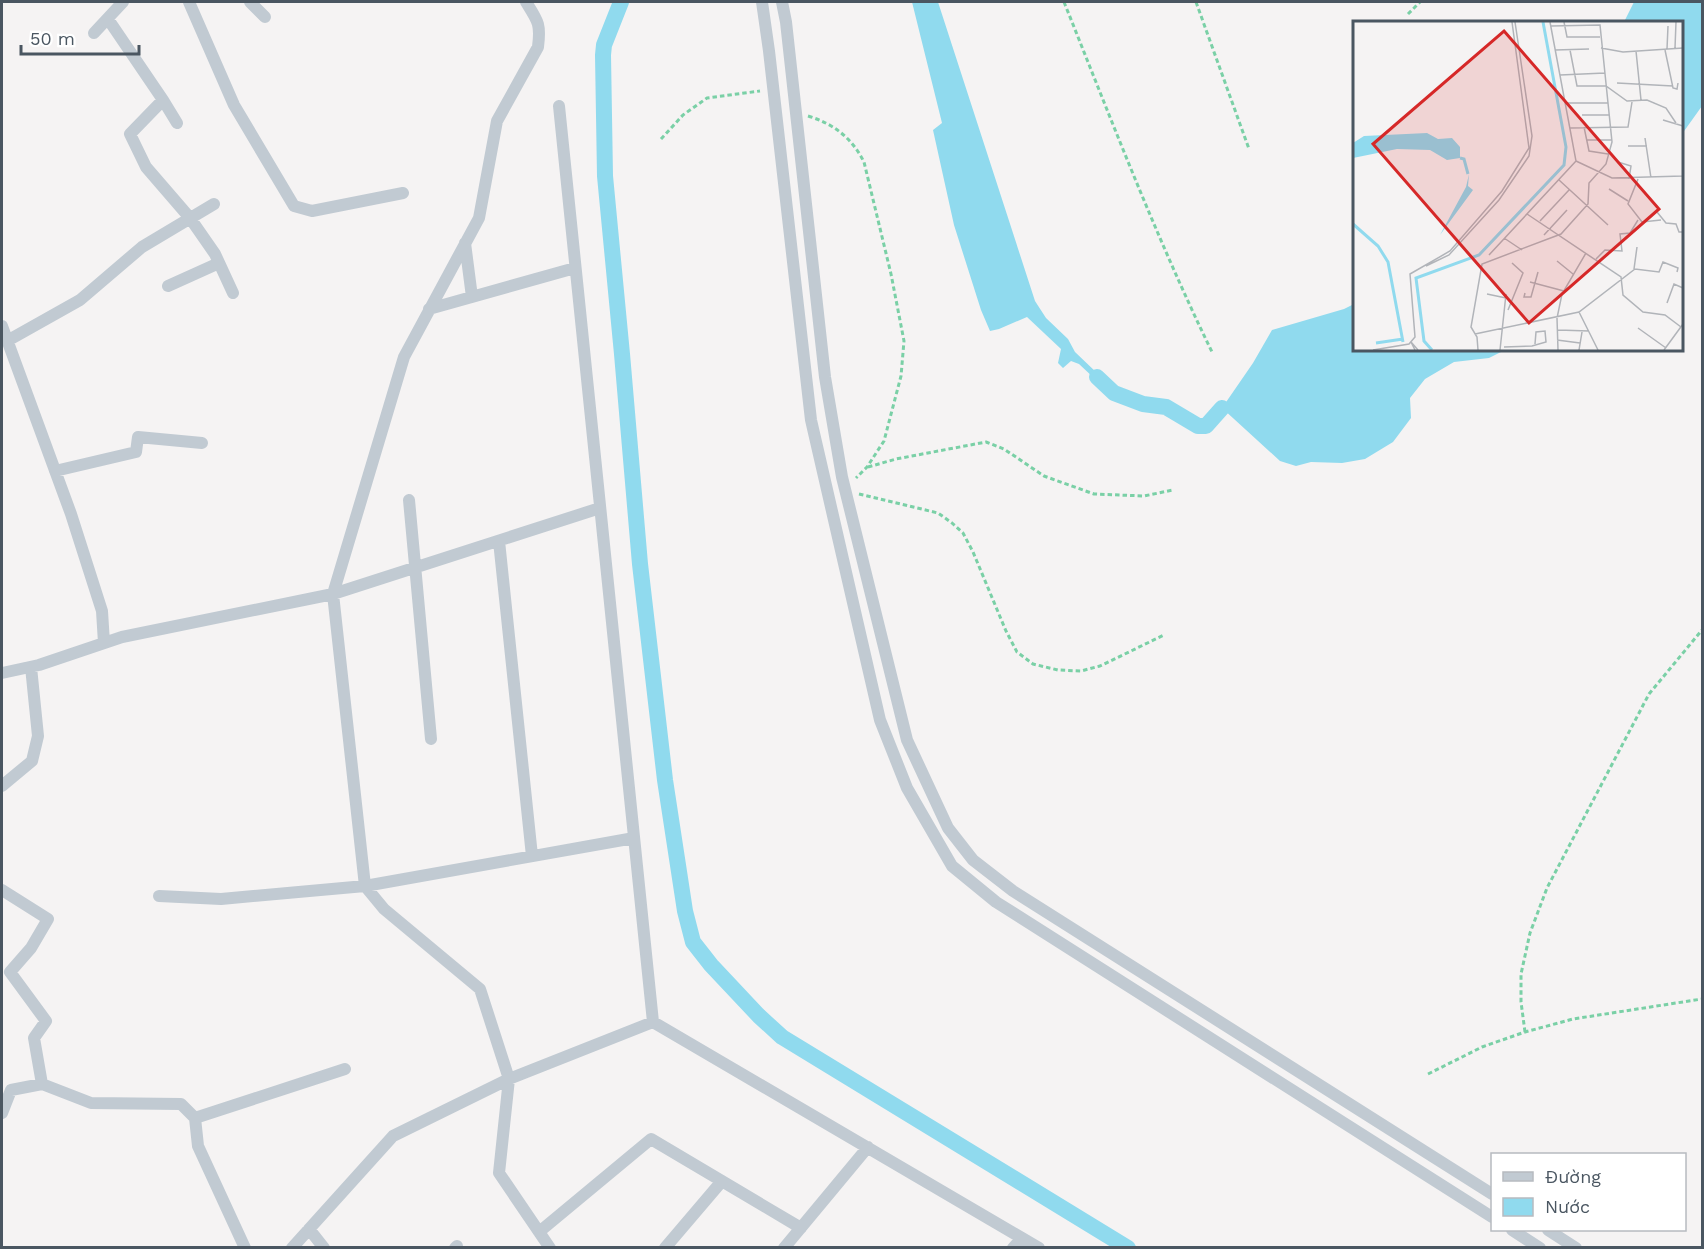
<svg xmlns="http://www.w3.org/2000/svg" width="1704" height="1249" font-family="'Work Sans',sans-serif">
  <rect width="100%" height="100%" fill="#f5f3f3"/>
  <!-- water -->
  <path fill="#90daee" d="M912,2H938L1035,301L1046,318L1068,339L1075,352L1097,373L1095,379L1079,364L1071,361L1063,368L1058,363L1061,349L1027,317L999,329L990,331L981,310L954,225L933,130L942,123Z
    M1634,2H1702V106L1682,134V22H1624Z
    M1354,304V350H1505L1489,358L1454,362L1425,379L1410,398L1411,418L1393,442L1365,459L1342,463L1311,462L1296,466L1280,461L1222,408L1253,363L1272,330L1344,309Z"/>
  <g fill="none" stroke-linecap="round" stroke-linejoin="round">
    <!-- canal -->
    <path stroke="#90daee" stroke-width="16" d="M621,2L604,45L603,55L605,176L622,354L640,564L665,780L685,911L693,942L711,965L759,1016L782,1037L1128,1248
      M1097,377L1114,393L1143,404L1166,407L1198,426H1206L1222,408"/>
    <!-- path -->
    <path stroke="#7ad0a6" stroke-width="3" stroke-dasharray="4.5 3" stroke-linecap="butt" d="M1064,2C1111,119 1156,237 1212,352
      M1196,2L1249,149
      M1408,14L1420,2
      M808,116C834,124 852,138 864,162L891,274L904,341L901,376L884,441L867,467L856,478
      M661,139L683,115L707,98L760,91
      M868,467L896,459L986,442L1004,449L1044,476L1094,494L1144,496L1173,490
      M859,494L938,513L952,523L963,533L973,552L1006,631L1017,652L1033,664L1058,670L1081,671L1100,666L1164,635
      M1525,1032L1521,1002V974L1530,933L1547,888L1649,694L1702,630
      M1428,1074L1482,1047L1525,1032L1573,1019L1702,999"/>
    <!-- street -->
    <path stroke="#c1cad2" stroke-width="12" d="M189,2L234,105L294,206L312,211L403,193
      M250,2L265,17
      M526,2C538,21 541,24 538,47L497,121L479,218L404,357L333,594L365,886L384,909L480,989L509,1079L499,1173L550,1248
      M762,2L769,51L811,420L880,720L907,788L952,866L996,902L1492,1217
      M782,2L786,22L825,377L842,477L907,740L948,828L973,860L1013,891L1492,1194
      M108,19L163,100
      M94,33L123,2
      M559,106L653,1022L1039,1248
      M177,123L163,100L130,134L146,167L190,218L215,254L233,293
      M465,243L472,297
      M168,286L219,263
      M429,309L575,268
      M2,326L71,514L102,611L104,643
      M7,341L80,300L142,247L214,204
      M55,471L136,452L138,437L202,443
      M409,500L431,739
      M499,541L532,856
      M2,673L39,665L122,637L333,594L600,508
      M2,786L32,761L38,736L31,667
      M2,890L48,919L31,948L10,972L46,1021L34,1038L42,1084
      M159,896L221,899L365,886L634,838
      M2,1113L11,1090L42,1084L91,1103L181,1104L195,1118L198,1146L245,1248
      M195,1118L345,1069
      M309,1229L324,1248
      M1512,1230L1540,1248
      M1548,1230L1576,1248
      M539,1232L651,1139L801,1228
      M292,1248L393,1136L509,1079L653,1022
      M455,1248L457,1246
      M665,1248L722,1181
      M784,1248L868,1147
      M1013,1248L1022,1238"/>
  </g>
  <!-- overview -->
  <g transform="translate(1353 21)">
    <rect width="330" height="330" fill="#f5f3f3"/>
    <path d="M74,112L85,118L99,117L107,126V137L94,139L77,129L44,128L0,137V122L11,115ZM116,153L115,165L120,169L87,214L113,166Z" fill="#90daee"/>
    <path fill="none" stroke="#90daee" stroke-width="3" d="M107,137L111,138L115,153M0,203L25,225L35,241L50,321M23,322L50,318M79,329L71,320L63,257L126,234L211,144L213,126L190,1"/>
    <path fill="none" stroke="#b1b4b9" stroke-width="1.5" d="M211,1L214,16H247M248,27L270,31L330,27M322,27L323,1M314,28L315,5M202,29L236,28M217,29L224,65H253L274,80L294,79L313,87L323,102M312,29L320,67L324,68L325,62M283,30L288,79M207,54L252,52M264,62L320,65M212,82H255M229,94H256M310,99L330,105M231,106L236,130L255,133M217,107L275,106L279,81M292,117L298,157M234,119H259M275,125H294M223,140L259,157L330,155M265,141L278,145L276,158M330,155V133M285,158L275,183L289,201L308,199M206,159L255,204M256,168L275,180M304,191L313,202L323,203L326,211H330M174,193L268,256L270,274L290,291L312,294L328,306M187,200L216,169M191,214L214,189M151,217L169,229M136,234L223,140L197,1M243,238L252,229L269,230L267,213L277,212L285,199M204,240L220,253M73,245L96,234L146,179L176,135L179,115L162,1M281,248L284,226M177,261L211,270M172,272L171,276H178L185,251M134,273L153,277M314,282L321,263L330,267M155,289L170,252L159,242M226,291L245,329M285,307L313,327M205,309L236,310M122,313L226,291L282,248L306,251L310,241L325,247L324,251M204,319L227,322M151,326L179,325L193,321L192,310L183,311L182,323M20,329L56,323L62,316L57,253L97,230L149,170L176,127L159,1M62,329L58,321L65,329M125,329L124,316L118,306L129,243L208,213L235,183L236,162L253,143L259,121L247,4L198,5M147,329L153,273M205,329L204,297L209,273L233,232M226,329L229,311M311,329L330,303"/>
    <path fill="#d62828" fill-opacity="0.15" stroke="#d62828" stroke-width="3" d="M151,10L306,188L176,302L20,123Z"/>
    <rect width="330" height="330" fill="none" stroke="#4a5661" stroke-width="3"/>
  </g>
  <!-- border -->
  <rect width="1704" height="1249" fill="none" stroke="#4a5661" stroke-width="6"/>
  <!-- legend -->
  <rect x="1491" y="1153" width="195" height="78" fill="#ffffff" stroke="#b7bbc0" stroke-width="1.5"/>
  <rect x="1503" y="1172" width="30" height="9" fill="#c1cad2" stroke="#b7bbc0" stroke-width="1.5"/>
  <text x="1545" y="1183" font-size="18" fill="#4a5661">Đường</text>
  <rect x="1503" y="1198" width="30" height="18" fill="#90daee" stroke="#b7bbc0" stroke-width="1.5"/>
  <text x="1545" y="1213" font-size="18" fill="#4a5661">Nước</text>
  <!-- scale -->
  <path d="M21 45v9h118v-9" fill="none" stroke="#4a5661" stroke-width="3"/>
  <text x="30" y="45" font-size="18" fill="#4a5661" stroke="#ffffff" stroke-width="4.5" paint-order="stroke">50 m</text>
</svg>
